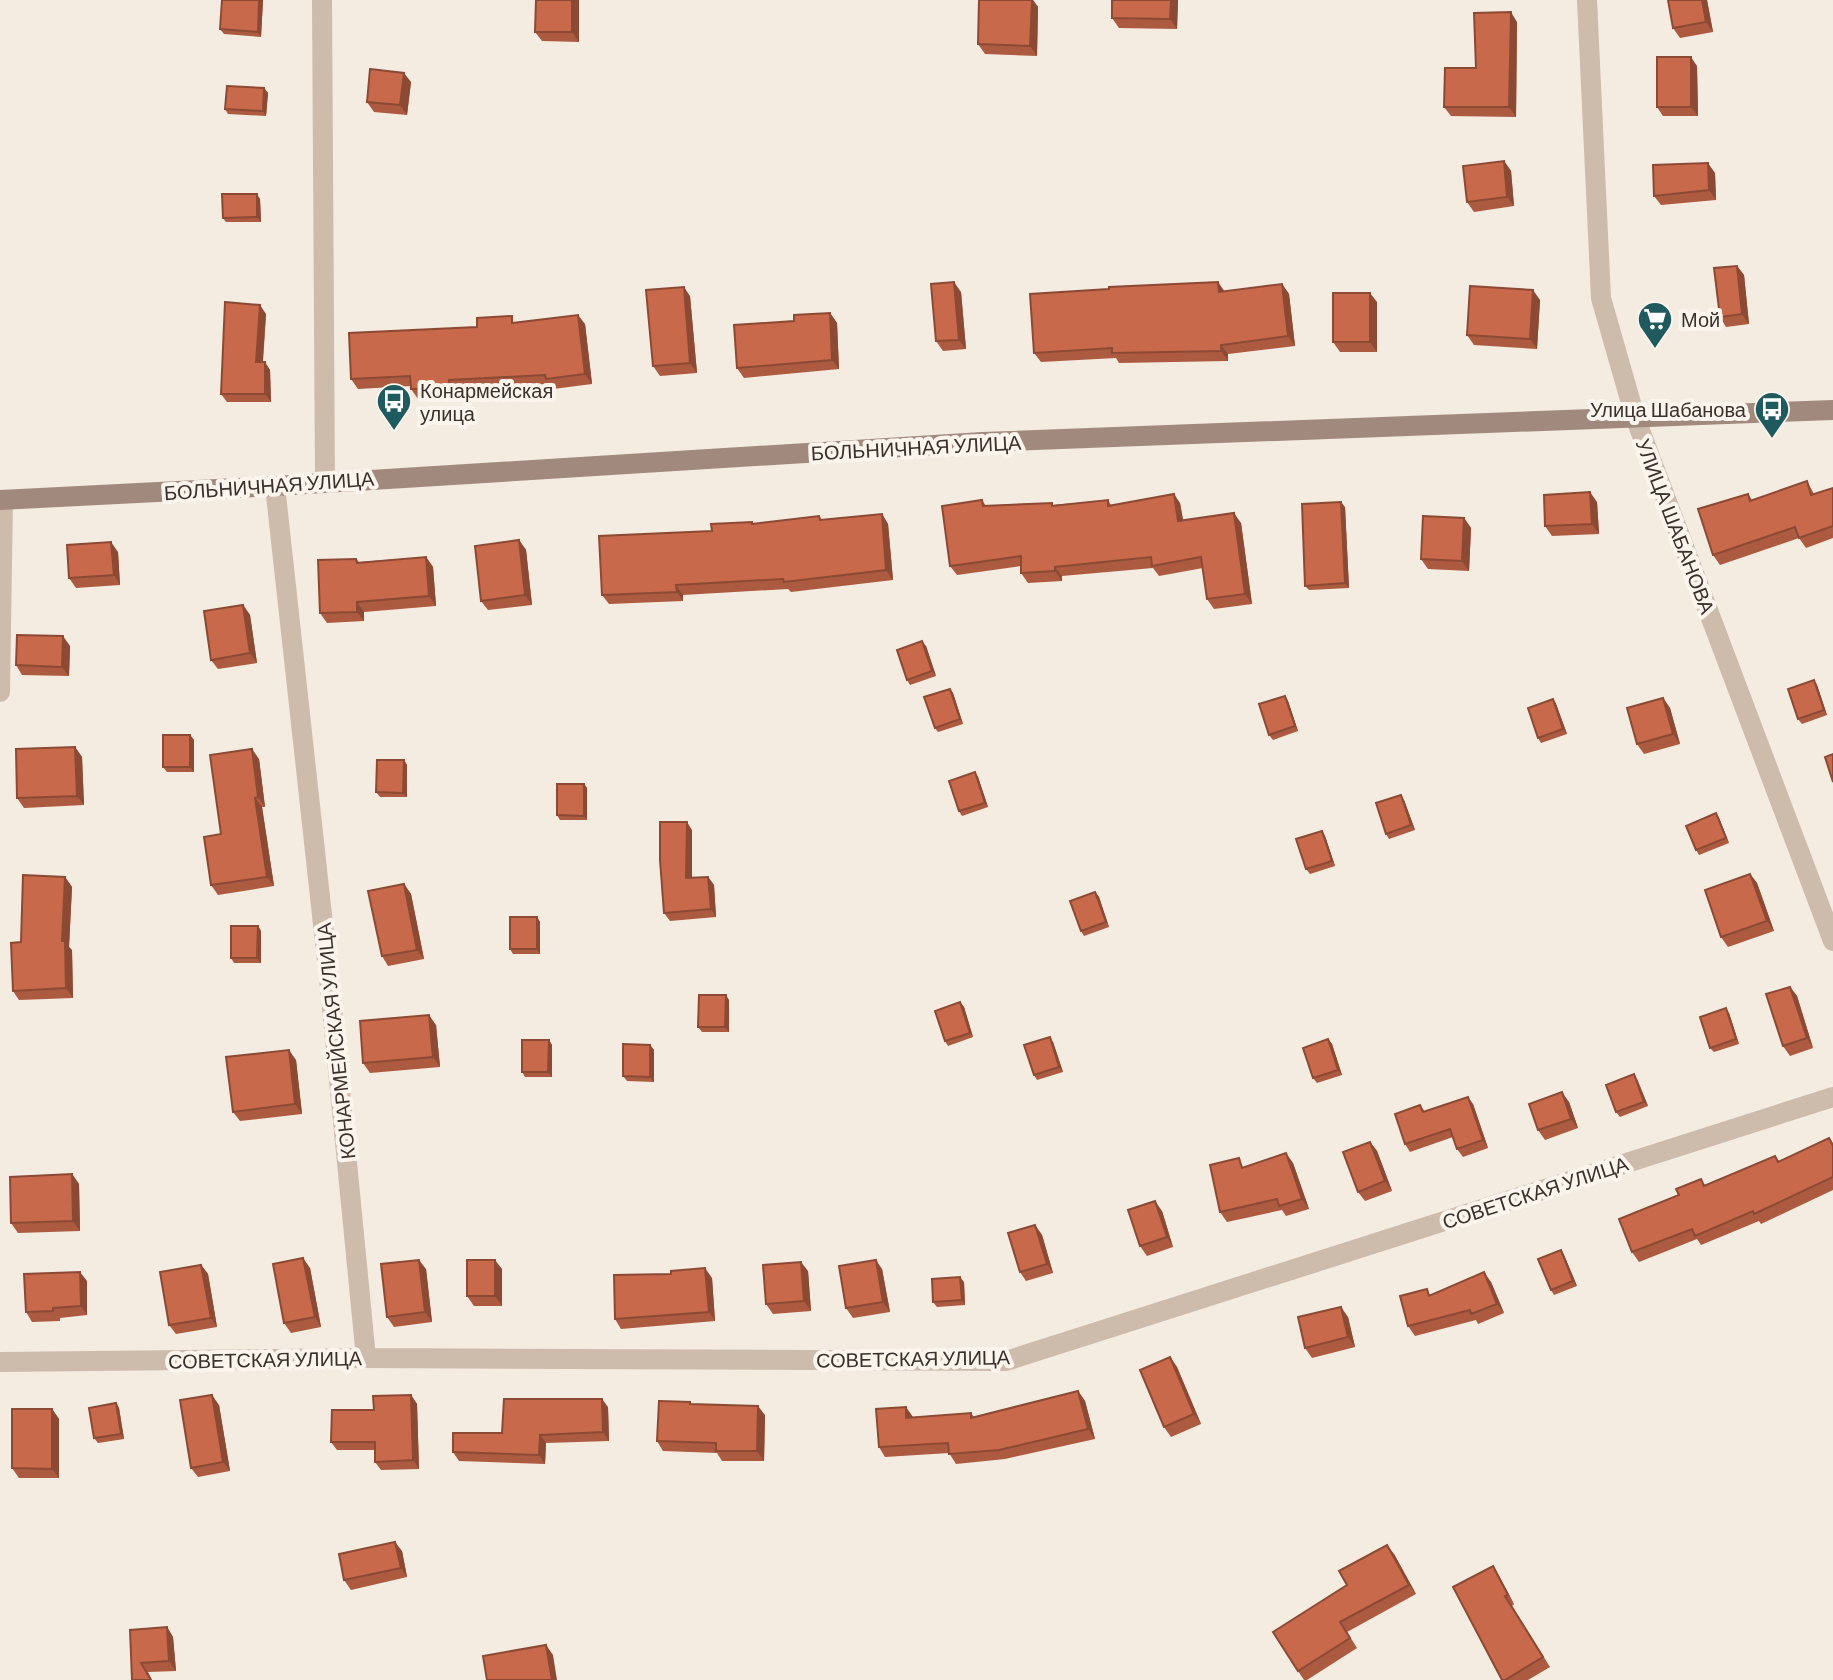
<svg xmlns="http://www.w3.org/2000/svg" width="1833" height="1680" font-family="Barlow,sans-serif">
  <rect width="100%" height="100%" fill="#f4ebe1"/>
  <g fill="none" stroke-linecap="round" stroke-linejoin="round">
    <!-- street -->
    <path stroke="#cdbbac" stroke-width="20" d="M322,0L325,482
      M1587,0L1601,298L1635,417L1833,941
      M275,486L330,988L366,1358
      M0,692L3,500
      M0,1362L366,1358L1006,1361L1833,1097"/>
    <!-- secondary -->
    <path stroke="#a18a7d" stroke-width="20" d="M0,500L275,486L982,442L1833,410"/>
  </g>
  <!-- wall -->
  <path fill="#ac5a40" d="M263,0L261,37L224,34L220,29Z
    M536,0H579V42L542,41L535,32Z
    M979,0H1033L1038,7L1037,56L985,54L978,44Z
    M1112,0H1178L1177,29L1119,28L1112,18Z
    M1668,0H1707L1713,32L1680,38L1673,28Z
    M1517,22L1516,117L1451,116L1444,107Z
    M1697,66L1698,116H1663L1657,107Z
    M411,82L407,115L374,112L367,102Z
    M264,88L268,93L266,116L228,114L225,109Z
    M1504,161L1511,171L1514,206L1474,212L1467,202Z
    M1715,173L1716,200L1661,205L1654,196Z
    M260,199L261,222H226L223,218Z
    M1737,266L1744,275L1749,324L1726,327L1720,317Z
    M1282,284L1289,294L1295,346L1228,354V361L1119,363L1116,358L1041,362L1034,353L1225,291Z
    M961,292L966,349L943,351L936,341Z
    M690,296L697,373L660,376L653,366Z
    M1540,300L1537,349L1474,345L1467,335Z
    M1377,302V352H1340L1333,342Z
    M830,313L837,323L839,369L744,378L737,368L794,321Z
    M266,314L263,362L270,370L271,402H227L221,394Z
    M516,322L585,324L592,384L553,389L550,385L456,390V397L418,399L411,389V386L358,389L351,379L477,327Z
    M1807,481L1814,494L1833,488V538L1806,548L1799,538L1720,565L1713,555L1748,494L1752,500Z
    M982,500L986,506L1052,503L1053,505L1108,500L1111,505L1180,503L1183,520L1241,523L1252,604L1214,609L1207,599L1203,568L1159,576L1153,568L1062,576V581L1028,583L1021,573V566L957,575L950,566Z
    M1597,502L1599,534L1552,536L1545,526Z
    M1345,507L1349,588L1309,590L1305,586Z
    M882,514L888,524L893,580L791,592L788,589L683,595V601L609,604L602,595L712,531L754,524L819,516L822,520Z
    M1464,518L1471,528L1469,571L1428,569L1421,559Z
    M519,540L526,550L532,605L488,610L481,601Z
    M118,552L120,585L76,588L69,578Z
    M426,557L433,567L436,606L364,612V621L327,623L320,613L356,559L359,562Z
    M243,605L250,615L257,663L218,669L211,660Z
    M70,646L69,676L22,675L16,665Z
    M926,646L936,676L910,685L907,680Z
    M1814,680L1817,685L1827,715L1802,724L1798,719Z
    M950,689L953,693L963,724L938,732L935,728Z
    M1285,696L1288,701L1298,731L1273,740L1269,735Z
    M1663,698L1670,708L1680,744L1644,754L1637,744Z
    M1553,699L1556,704L1567,734L1541,743L1538,738Z
    M190,735L194,740V772H167L163,767Z
    M75,747L82,757L84,805L24,808L17,798Z
    M259,759L265,807H262L274,886L218,895L211,885Z
    M404,760L407,765V797H380L376,792Z
    M975,772L978,777L988,807L962,816L959,811Z
    M584,784L587,788V820H560L557,815Z
    M1404,800L1415,830L1389,839L1386,834Z
    M1716,813L1719,818L1729,843L1699,855L1696,850Z
    M692,830V878L708,877L714,885L716,917L670,921L664,913Z
    M1322,831L1325,836L1335,866L1310,874L1306,869Z
    M1750,874L1757,883L1774,931L1728,947L1721,937Z
    M65,877L72,887L69,947L72,950L73,998L19,1000L13,991L21,942Z
    M404,884L411,894L424,959L388,966L382,956Z
    M1095,892L1099,897L1109,927L1084,936L1081,931Z
    M537,917L540,922V954H513L510,949Z
    M258,926L261,931V963H234L231,958Z
    M1790,987L1797,996L1813,1048L1790,1056L1783,1046Z
    M729,1000V1032H702L698,1027Z
    M960,1002L964,1007L973,1037L948,1046L945,1041Z
    M1729,1013L1739,1044L1714,1052L1710,1048Z
    M436,1025L440,1067L370,1073L363,1063Z
    M1328,1039L1332,1044L1342,1075L1317,1083L1313,1078Z
    M549,1040L552,1045V1077H525L522,1072Z
    M1053,1042L1063,1072L1037,1080L1034,1075Z
    M650,1045L654,1050V1082L627,1081L623,1076Z
    M296,1060L302,1114L240,1121L233,1112Z
    M1637,1079L1648,1106L1620,1117L1616,1112Z
    M1569,1102L1578,1128L1545,1140L1538,1130Z
    M1473,1104L1488,1148L1463,1157L1457,1149L1453,1137L1410,1152L1405,1144L1420,1105L1425,1112Z
    M1829,1138L1833,1143V1190L1761,1224L1759,1221L1701,1245L1697,1239L1639,1262L1632,1252L1706,1186L1775,1156L1779,1161Z
    M1370,1142L1377,1151L1392,1191L1365,1201L1358,1192Z
    M1293,1163L1309,1209L1286,1216L1282,1210L1227,1222L1220,1212L1246,1167Z
    M72,1174L79,1184L80,1231L18,1233L11,1223Z
    M1162,1211L1173,1247L1147,1256L1140,1246Z
    M1035,1225L1042,1235L1053,1273L1026,1281L1020,1272Z
    M1561,1250L1564,1255L1577,1286L1554,1295L1551,1290Z
    M201,1265L208,1274L217,1327L176,1334L169,1325Z
    M310,1268L321,1327L291,1333L284,1323Z
    M426,1269L432,1322L394,1327L387,1317Z
    M502,1269V1306H474L467,1296Z
    M882,1269L890,1312L853,1318L846,1308Z
    M808,1271L811,1311L773,1314L766,1304Z
    M671,1274L712,1278L715,1321L621,1329L615,1319Z
    M87,1281V1315L60,1318V1321L32,1322L26,1312Z
    M964,1282L965,1305L937,1307L933,1302Z
    M1491,1282L1504,1313L1478,1324L1476,1320L1415,1336L1408,1326L1431,1295Z
    M1348,1317L1355,1347L1312,1358L1305,1348Z
    M1170,1357L1177,1367L1201,1424L1171,1437L1164,1427Z
    M1078,1391L1085,1401L1095,1439L1005,1459L956,1464L949,1453L885,1457L879,1447L913,1417L971,1413L974,1417Z
    M411,1395L417,1404L419,1469L381,1470L375,1462V1450H337L331,1442Z
    M116,1403L119,1408L124,1439L98,1443L94,1438Z
    M692,1404L765,1415L764,1461H722L717,1453L663,1451L657,1441Z
    M219,1405L230,1471L198,1477L191,1468Z
    M608,1407L609,1441L546,1443L545,1464L459,1461L453,1452L502,1433Z
    M52,1409L59,1419V1478H19L12,1468Z
    M402,1551L407,1577L351,1590L344,1580Z
    M1394,1554L1416,1594L1347,1632L1357,1648L1307,1680H1304L1298,1671Z
    M1493,1566L1499,1576L1514,1604L1512,1606L1550,1667L1528,1680H1502Z
    M167,1627L173,1637L176,1671L148,1672L152,1680H132L130,1630Z"/>
  <!-- shaded-wall -->
  <path fill="#8c4a34" d="M259,0H263L261,37L258,32Z
    M572,0H579V42L572,32Z
    M1032,0H1033L1038,7L1037,56L1030,46Z
    M1171,0H1178L1177,29L1170,19Z
    M1702,0H1707L1713,32L1706,22Z
    M1511,12L1517,22L1516,117L1509,107Z
    M1691,57L1697,66L1698,116L1691,107Z
    M404,73L411,82L407,115L400,105Z
    M264,88L268,93L266,116L263,111Z
    M1504,161L1511,171L1514,206L1507,197Z
    M1708,163L1715,173L1716,200L1709,190Z
    M257,194L260,199L261,222L257,217Z
    M1737,266L1744,275L1749,324L1742,314Z
    M954,282L961,292L966,349L959,340Z
    M1218,282L1225,292H1219Z
    M1282,284L1289,294L1295,346L1288,336Z
    M684,287L690,296L697,373L690,363Z
    M1533,290L1540,300L1537,349L1530,339Z
    M1370,293L1377,302V352L1370,342Z
    M260,305L266,314L262,370L256,362Z
    M830,313L837,323L839,369L832,360Z
    M578,315L585,324L592,384L585,374Z
    M1221,345L1228,354V361L1221,351Z
    M265,362L270,370L271,402L265,394Z
    M449,380L456,390V397L450,388Z
    M1590,492L1597,502L1599,534L1592,524Z
    M1174,494L1180,503L1185,531L1178,521Z
    M1341,502L1345,507L1349,588L1345,583Z
    M1234,513L1241,523L1252,604L1245,594Z
    M882,514L888,524L893,580L886,570Z
    M1464,518L1471,528L1469,571L1462,561Z
    M519,540L526,550L532,605L525,595Z
    M111,542L118,552L120,585L114,575Z
    M426,557L433,567L436,606L429,596Z
    M1055,567L1062,576V581L1055,571Z
    M676,585L683,595V601L677,592Z
    M357,602L364,612V621L357,612Z
    M243,605L250,615L257,663L250,653Z
    M63,636L70,646L69,676L62,667Z
    M922,641L926,646L936,676L932,671Z
    M1814,680L1817,685L1827,715L1824,710Z
    M950,689L953,693L963,724L960,719Z
    M1285,696L1288,701L1298,731L1295,726Z
    M1663,698L1670,708L1680,744L1673,734Z
    M1553,699L1556,704L1567,734L1563,729Z
    M190,735L194,740V772L190,767Z
    M75,747L82,757L84,805L77,796Z
    M252,749L259,759L265,807L258,797Z
    M404,760L407,765V797L403,793Z
    M975,772L978,777L988,807L985,803Z
    M584,784L587,788V820L584,816Z
    M1401,795L1404,800L1415,830L1411,825Z
    M255,798L262,807L274,886L267,877Z
    M1716,813L1719,818L1729,843L1726,838Z
    M687,822L692,830V886L686,878Z
    M1322,831L1325,836L1335,866L1332,861Z
    M1750,874L1757,883L1774,931L1767,921Z
    M65,877L72,887L69,947L72,950L73,998L66,988L62,941Z
    M708,877L714,885L716,917L711,909Z
    M404,884L411,894L424,959L417,950Z
    M1095,892L1099,897L1109,927L1106,922Z
    M537,917L540,922V954L537,949Z
    M258,926L261,931V963L257,958Z
    M1790,987L1797,996L1813,1048L1807,1038Z
    M726,995L729,1000V1032L725,1027Z
    M960,1002L964,1007L973,1037L970,1033Z
    M1726,1008L1729,1013L1739,1044L1736,1039Z
    M429,1015L436,1025L440,1067L433,1057Z
    M1050,1037L1053,1042L1063,1072L1059,1067Z
    M1328,1039L1332,1044L1342,1075L1338,1070Z
    M549,1040L552,1045V1077L548,1072Z
    M650,1045L654,1050V1082L650,1077Z
    M289,1050L296,1060L302,1114L295,1104Z
    M1634,1074L1637,1079L1648,1106L1644,1102Z
    M1562,1092L1569,1102L1578,1128L1571,1119Z
    M1468,1097L1473,1104L1488,1148L1483,1140Z
    M1370,1142L1377,1151L1392,1191L1385,1181Z
    M1286,1153L1293,1163L1309,1209L1302,1199Z
    M72,1174L79,1184L80,1231L73,1221Z
    M1155,1201L1162,1211L1173,1247L1167,1237Z
    M1035,1225L1042,1235L1053,1273L1047,1264Z
    M1561,1250L1564,1255L1577,1286L1573,1281Z
    M303,1258L310,1268L321,1327L315,1317Z
    M419,1260L426,1269L432,1322L425,1312Z
    M495,1260L502,1269V1306L495,1296Z
    M876,1260L882,1269L890,1312L883,1302Z
    M801,1262L808,1271L811,1311L804,1301Z
    M201,1265L208,1274L217,1327L211,1318Z
    M705,1268L712,1278L715,1321L709,1312Z
    M80,1272L87,1281V1315L81,1306Z
    M1484,1272L1491,1282L1504,1313L1497,1304Z
    M960,1277L964,1282L965,1305L962,1300Z
    M1341,1307L1348,1317L1355,1347L1348,1337Z
    M1170,1357L1177,1367L1201,1424L1194,1414Z
    M1078,1391L1085,1401L1095,1439L1088,1429Z
    M212,1395L219,1405L230,1471L223,1462Z
    M411,1395L417,1404L419,1469L413,1460Z
    M602,1399L608,1407L609,1441L603,1432Z
    M116,1403L119,1408L124,1439L121,1434Z
    M758,1406L765,1415L764,1461L757,1451Z
    M906,1407L913,1417L906,1418Z
    M52,1409L59,1419V1478L52,1469Z
    M540,1435L546,1443L545,1464L539,1455Z
    M395,1542L402,1551L407,1577L401,1568Z
    M1387,1545L1394,1554L1416,1594L1409,1585Z
    M1493,1566L1499,1576L1514,1604L1508,1595Z
    M167,1627L173,1637L176,1671L169,1661Z
    M546,1645L553,1655L557,1680H552Z"/>
  <!-- building -->
  <path fill="#c8694b" stroke="#8c4a34" stroke-width="2" d="M222,0H259L258,32L220,29Z
    M536,0H572V32H535Z
    M979,0H1032L1030,46L978,44Z
    M1112,0H1171L1170,19L1112,18Z
    M1668,0H1702L1706,22L1673,28Z
    M1511,12L1509,107H1444L1445,68H1476L1474,13Z
    M1657,57H1691V107H1657Z
    M370,69L404,73L400,105L367,102Z
    M227,86L264,88L263,111L225,109Z
    M1504,161L1507,197L1467,202L1463,166Z
    M1708,163L1709,190L1654,196L1653,165Z
    M222,194H257V217L223,218Z
    M1737,266L1742,314L1720,317L1714,268Z
    M954,282L959,340L936,341L931,284Z
    M1218,282L1219,292L1282,284L1288,336L1221,345V351L1112,353V348L1034,353L1030,294L1109,289V287Z
    M1470,286L1533,290L1530,339L1467,335Z
    M684,287L690,363L653,366L646,290Z
    M1333,293H1370V342H1333Z
    M225,302L260,305L256,362H265V394H221Z
    M830,313L832,360L737,368L734,325L794,321V315Z
    M578,315L585,374L546,379L545,375L449,380L450,388L411,389L410,376L351,379L349,333L477,327V318L512,316V323Z
    M1807,481L1811,495L1833,488V526L1799,538L1795,527L1713,555L1698,509L1748,494L1750,501Z
    M1590,492L1592,524L1545,526L1544,495Z
    M1174,494L1178,521L1234,513L1245,594L1207,599L1201,557L1152,566L1151,557L1055,567V571L1021,573V556L950,566L942,506L982,500L983,506L1052,503V506L1108,500V506Z
    M1341,502L1345,583L1305,586L1302,504Z
    M882,514L886,570L784,582L783,579L676,585L677,592L602,595L599,536L712,531L711,524L752,522V524L819,516L820,520Z
    M1423,516L1464,518L1462,561L1421,559Z
    M519,540L525,595L481,601L475,546Z
    M111,542L114,575L69,578L67,545Z
    M426,557L429,596L357,602V612L320,613L318,560L356,559L357,563Z
    M243,605L250,653L211,660L204,611Z
    M17,635L63,636L62,667L16,665Z
    M922,641L932,671L907,680L897,650Z
    M1814,680L1824,710L1798,719L1788,689Z
    M950,689L960,719L935,728L924,697Z
    M1285,696L1295,726L1269,735L1259,704Z
    M1663,698L1673,734L1637,744L1627,708Z
    M1553,699L1563,729L1538,738L1528,708Z
    M163,735H190V767H163Z
    M75,747L77,796L17,798L16,749Z
    M252,749L258,797L255,798L267,877L211,885L204,837L221,834L210,755Z
    M1833,754V782L1825,757Z
    M377,760H404L403,793L376,792Z
    M975,772L985,803L959,811L949,781Z
    M557,784H584V816L557,815Z
    M1401,795L1411,825L1386,834L1376,803Z
    M1716,813L1726,838L1696,850L1686,826Z
    M660,822H687L686,878L708,877L711,909L664,913L660,860Z
    M1322,831L1332,861L1306,869L1296,839Z
    M1750,874L1767,921L1721,937L1705,890Z
    M23,875L65,877L62,941H65L66,988L13,991L11,943L21,942Z
    M404,884L417,950L382,956L368,891Z
    M1095,892L1106,922L1081,931L1070,901Z
    M510,917H537V949H510Z
    M231,926H258L257,958H231Z
    M1790,987L1807,1038L1783,1046L1766,994Z
    M699,995H726L725,1027H698Z
    M960,1002L970,1033L945,1041L935,1011Z
    M1726,1008L1736,1039L1710,1048L1700,1017Z
    M429,1015L433,1057L363,1063L360,1021Z
    M1050,1037L1059,1067L1034,1075L1024,1045Z
    M1328,1039L1338,1070L1313,1078L1303,1048Z
    M522,1040H549L548,1072H522Z
    M623,1044L650,1045V1077L623,1076Z
    M289,1050L295,1104L233,1112L226,1057Z
    M1634,1074L1644,1102L1616,1112L1606,1085Z
    M1562,1092L1571,1119L1538,1130L1529,1104Z
    M1468,1097L1483,1140L1457,1149L1450,1129L1405,1144L1395,1114L1420,1105L1423,1112Z
    M1829,1138L1833,1146V1177L1754,1214L1753,1211L1695,1236L1692,1229L1632,1252L1619,1219L1679,1195L1676,1189L1701,1179L1704,1186L1775,1156L1778,1162Z
    M1370,1142L1385,1181L1358,1192L1343,1152Z
    M1286,1153L1302,1199L1279,1206L1277,1199L1220,1212L1210,1165L1239,1158L1242,1168Z
    M72,1174L73,1221L11,1223L10,1177Z
    M1155,1201L1167,1237L1140,1246L1128,1210Z
    M1035,1225L1047,1264L1020,1272L1008,1233Z
    M1561,1250L1573,1281L1551,1290L1538,1259Z
    M303,1258L315,1317L284,1323L273,1264Z
    M419,1260L425,1312L387,1317L381,1264Z
    M467,1260H495V1296H467Z
    M876,1260L883,1302L846,1308L839,1266Z
    M801,1262L804,1301L766,1304L763,1265Z
    M201,1265L211,1318L169,1325L160,1272Z
    M705,1268L709,1312L615,1319L614,1275L671,1274V1271Z
    M80,1272L81,1306L53,1308V1311L26,1312L24,1274Z
    M1484,1272L1497,1304L1471,1314L1470,1310L1408,1326L1400,1296L1427,1289L1429,1296Z
    M960,1277L962,1300L933,1302L932,1279Z
    M1341,1307L1348,1337L1305,1348L1298,1317Z
    M1170,1357L1194,1414L1164,1427L1140,1370Z
    M1078,1391L1088,1429L999,1450L949,1454L948,1443L879,1447L876,1409L906,1407V1418L971,1413V1418Z
    M212,1395L223,1462L191,1468L180,1400Z
    M411,1395L413,1460L375,1462V1442H331L332,1410H374L373,1396Z
    M504,1399H602L603,1432L540,1435L539,1455L453,1452V1433H502Z
    M659,1401L690,1402V1404L758,1406L757,1451H716V1443L657,1441Z
    M116,1403L121,1434L94,1438L89,1408Z
    M12,1409H52V1469L12,1468Z
    M395,1542L401,1568L344,1580L339,1554Z
    M1387,1545L1409,1585L1340,1622L1350,1638L1298,1671L1273,1632L1347,1585L1339,1571Z
    M1493,1566L1508,1595L1505,1596L1543,1657L1505,1680H1502L1453,1587Z
    M167,1627L169,1661L141,1663L151,1680H132L130,1630Z
    M546,1645L552,1680H487L483,1656Z"/>
  <!-- icons -->
  <defs>
    <g id="supermarket-pin" transform="scale(1.8)"><path d="M0 17L-7.5 6A9.5 9.5 0 1 1 7.5 6Z" fill="#1f5a5e" stroke="#fbf5ee"/><path d="M-6-5.5h2.5l.6 2H6L4.5 2H-2.5L-4.4-4H-6ZM-1.5 3.2a1.3 1.3 0 1 0 .1 0ZM3 3.2a1.3 1.3 0 1 0 .1 0Z" fill="#fff"/></g>
    <g id="bus-pin" transform="scale(1.8)"><path d="M0 17L-7.5 6A9.5 9.5 0 1 1 7.5 6Z" fill="#1f5a5e" stroke="#fbf5ee"/><path d="M-5-6H5V4H4V6H2V4H-2V6H-4V4H-5ZM-3.5-4V0h7V-4ZM-3.5 1.2v1.5H-2V1.2ZM2 1.2v1.5H3.5V1.2Z" fill="#fff"/></g>
  </defs>
  <g fill-rule="evenodd">
    <use href="#supermarket-pin" x="1655" y="319"/>
    <use href="#bus-pin" x="394" y="401"/>
    <use href="#bus-pin" x="1772" y="409"/>
  </g>
  <g text-anchor="middle" dominant-baseline="central" stroke-width="8" stroke-linejoin="round" paint-order="stroke">
    <!-- poi labels -->
    <g font-size="20" fill="#3b302b" stroke="#fbf5ee" text-anchor="start">
      <text x="1681" y="319">Мой</text>
      <text x="420" y="390">Конармейская<tspan x="420" dy="23">улица</tspan></text>
      <text x="1746" y="409" text-anchor="end">Улица Шабанова</text>
    </g>
    <!-- street labels -->
    <g font-size="20" fill="#3b302b" stroke="#fbf5ee">
      <text transform="translate(916 447) rotate(-3)">БОЛЬНИЧНАЯ УЛИЦА</text>
      <text transform="translate(269 485) rotate(-4)">БОЛЬНИЧНАЯ УЛИЦА</text>
      <text transform="translate(1676 526) rotate(69)">УЛИЦА ШАБАНОВА</text>
      <text transform="translate(335 1041) rotate(-96)">КОНАРМЕЙСКАЯ УЛИЦА</text>
      <text transform="translate(1535 1192) rotate(-18)">СОВЕТСКАЯ УЛИЦА</text>
      <text transform="translate(913 1358) rotate(-1)">СОВЕТСКАЯ УЛИЦА</text>
      <text transform="translate(265 1359) rotate(-1)">СОВЕТСКАЯ УЛИЦА</text>
    </g>
  </g>
</svg>
